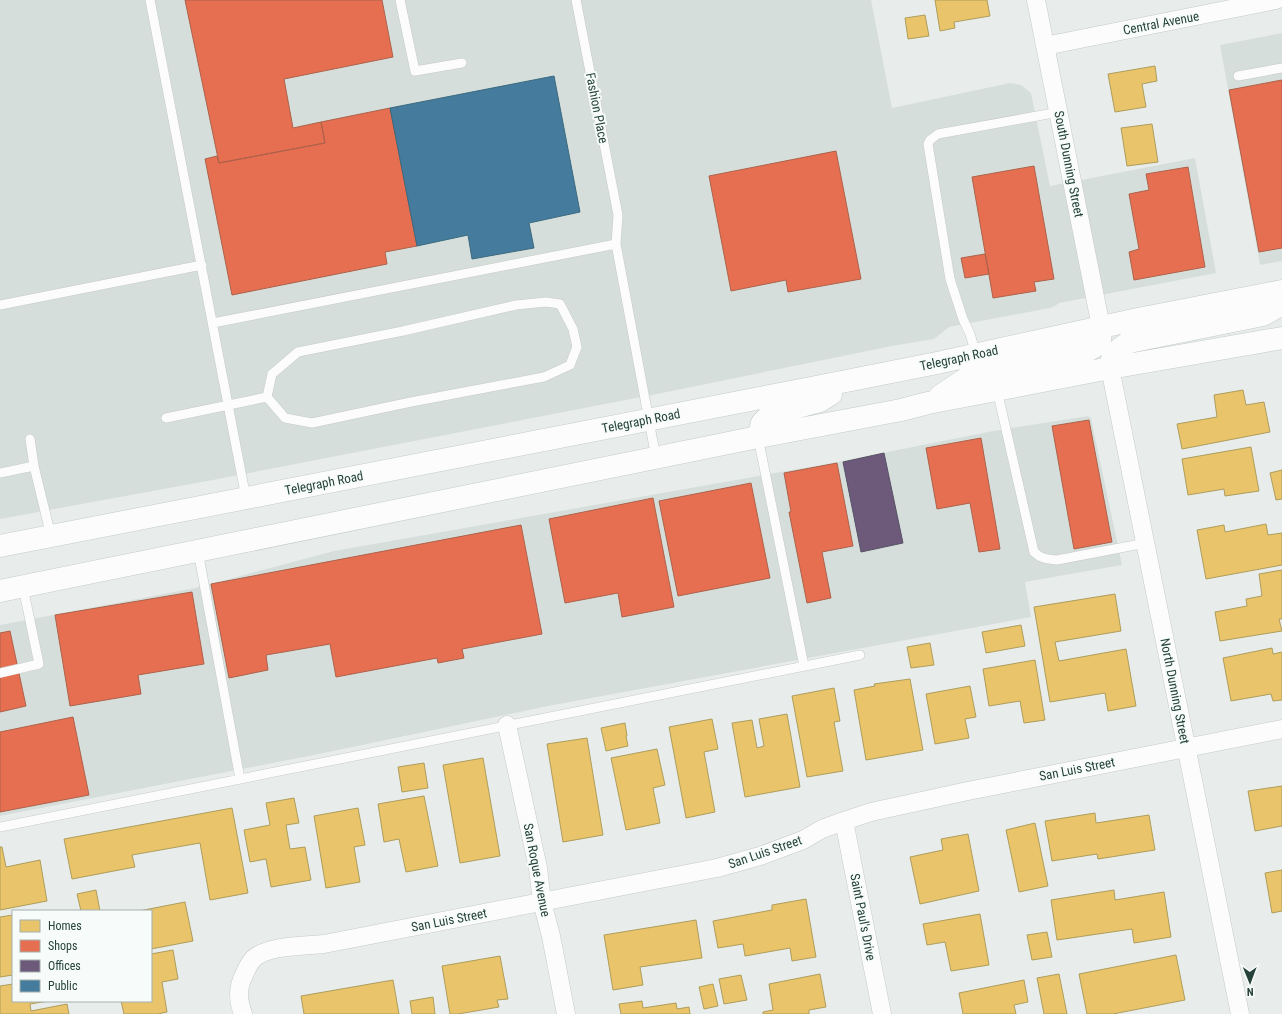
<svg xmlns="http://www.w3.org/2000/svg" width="1282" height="1014" font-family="'Roboto Condensed',sans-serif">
  <rect width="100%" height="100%" fill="#e8edeb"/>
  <!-- built -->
  <path fill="#d6dedb" d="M0,0H871L892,108L1010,83L1021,85L1031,93L1050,186L1195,158L1216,273L1059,303L1055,306L1050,308L949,327L934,339L892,346L662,393L213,480L0,519Z
    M1282,33V261L1260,265L1220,45Z
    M1088,416L1091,418L1122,565L1025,582L1031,617L548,706L319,754L0,816V625L195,588L334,551L832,463L993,431Z"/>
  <!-- homes -->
  <path fill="#e9c46a" stroke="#ae9d5c" d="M935,0H987L990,16L954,22L955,28L940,31Z
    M925,15L929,36L908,39L905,18Z
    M1155,66L1157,81L1142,84L1146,107L1115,112L1108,74Z
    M1152,124L1158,162L1127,166L1121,128Z
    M1243,390L1246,405L1264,402L1270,432L1182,449L1177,424L1217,417L1214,395Z
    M1251,447L1259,491L1225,496L1224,489L1188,495L1182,459Z
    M1282,470V499L1276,500L1270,473Z
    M1266,524L1268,535L1282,533V565L1206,579L1197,530L1224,525L1225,532Z
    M1282,570V619H1279L1282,631L1220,641L1215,612L1247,606L1246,599L1262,596L1259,574Z
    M1115,594L1121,631L1055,642L1059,661L1126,649L1136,706L1108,711L1105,693L1050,702L1034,607Z
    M1021,625L1025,646L986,653L982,632Z
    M930,643L934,665L911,668L907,647Z
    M1272,648L1273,654L1282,652V700L1273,701L1271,694L1231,701L1223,658Z
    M1035,660L1045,720L1024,723L1020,701L989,706L983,669Z
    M910,679L923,750L866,760L854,690L875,686L874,684Z
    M970,686L976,717L965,719L969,738L935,744L926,694Z
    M834,688L840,721L834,722L843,771L807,777L792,696Z
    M787,714L800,787L745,797L732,723L752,720L757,748L764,746L759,719Z
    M712,719L718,749L704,752L715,812L686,818L669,727Z
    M625,723L627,736H626L628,746L606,751L601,728Z
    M587,738L603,835L563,842L547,744Z
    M657,749L665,785L653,788L660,823L626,830L611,758Z
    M483,758L500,856L460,863L443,765Z
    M424,763L428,788L402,792L398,767Z
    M1282,786V826L1255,831L1248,791Z
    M424,796L438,866L406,872L399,839L384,842L378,804Z
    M294,798L299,823L286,825L290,849L305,847L311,880L271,887L266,859L250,862L244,830L270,825L266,803Z
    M232,808L248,893L210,900L200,843L132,855L135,867L72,879L64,839Z
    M358,808L365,845L354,847L360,882L326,888L314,816Z
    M1095,813L1096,823L1149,815L1155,850L1098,859L1097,854L1052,861L1045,821Z
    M1035,823L1048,886L1019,892L1006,830Z
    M968,834L979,891L920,904L910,857L943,850L941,839Z
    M0,847H2L6,867L40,860L47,901L0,910Z
    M1282,870V911L1272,913L1265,873Z
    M96,890L100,911H81L77,894Z
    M1114,890L1115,900L1164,892L1171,937L1134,943L1132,929L1057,940L1051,900Z
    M806,899L816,957L792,961L790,948L745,956L743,944L718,948L713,921L772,910V905Z
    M185,902L193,941L151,949V911H139Z
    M980,914L989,965L951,971L945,942L927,945L923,924Z
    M13,915V975L0,977V917Z
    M696,920L702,958L640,967L643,985L613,990L604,935Z
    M1047,932L1052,957L1032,960L1027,935Z
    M173,950L178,979L162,982L167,1012L158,1014H124L121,1001H151V954Z
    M1176,955L1185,1000L1113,1014H1087L1079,974Z
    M500,956L508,999L497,1000L499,1007L458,1014H450L442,966Z
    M820,974L826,1007L809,1010V1014H763V1012L773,1010L769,984Z
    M1059,974L1067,1014H1044L1037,978Z
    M741,975L747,1000L724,1004L719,979Z
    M393,980L399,1014H304L301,996Z
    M1024,980L1028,1002L1014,1005L1016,1014H963L959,993Z
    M13,984V1001H49L30,1004L31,1011L67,1004L69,1014H0V986Z
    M713,984L718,1006L704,1009L699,987Z
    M433,997L435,1014H412L410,1001Z
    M642,1001L643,1008L676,1003L677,1009L689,1007L690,1014H621L619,1004Z"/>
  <!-- shops -->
  <path fill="#e76f51" stroke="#ac624a" d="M185,0H382L393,57L284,79L293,128L321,122L325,143L219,163Z
    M1282,80V248L1259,252L1229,90Z
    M390,108L417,246L385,252L387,264L232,295L205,159L217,156L219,163L325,143L321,122Z
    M836,151L861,279L788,292L786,280L731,291L709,176Z
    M1034,166L1054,279L1034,282L1036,291L993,298L972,177Z
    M1188,167L1205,267L1134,280L1129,252L1139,249L1129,194L1149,190L1146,174Z
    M985,254L989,274L965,278L961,258Z
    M1089,420L1112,542L1074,549L1052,426Z
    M981,438L1000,549L979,552L970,503L937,509L926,448Z
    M837,463L853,546L822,552L831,598L807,603L789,512H791L784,473Z
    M751,483L770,578L678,596L659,501Z
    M653,498L674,607L622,617L618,593L565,603L549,519Z
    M521,525L542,634L462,649L464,658L438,663L437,658L336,677L330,644L266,655L268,670L229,678L211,584Z
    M192,592L204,664L138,675L141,694L70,706L55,615Z
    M10,631L26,706L0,712V633Z
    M73,717L89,795L0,812V732Z"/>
  <!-- offices -->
  <path fill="#6d597a" stroke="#575267" d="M884,453L903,543L861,552L843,462Z"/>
  <!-- public -->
  <path fill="#457b9d" stroke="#3b6a7f" d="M554,76L580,212L529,223L534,248L472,259L468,235L417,246L390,108Z"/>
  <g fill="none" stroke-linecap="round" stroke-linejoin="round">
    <!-- lane casing -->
    <g stroke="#c5cac8" stroke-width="10">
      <path id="lane" d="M150,0L246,498
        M400,0L415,71L462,63
        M576,0L618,215L616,244L656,458
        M1238,76L1282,68
        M546,302L560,304L573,329L577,347L570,365L544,377L411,402L312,423L285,418L267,397L272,374L298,352L403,331L516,305Z
        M0,305L202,265
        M213,323L616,244
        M976,354L970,334L963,319L950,279L928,144L930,140L938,134L1059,112
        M997,390L1034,552C1041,559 1048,559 1057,560L1146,543
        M166,418L267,397
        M758,437L804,666
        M30,439L34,466L51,536
        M0,473L34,466
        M198,551L240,779
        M0,673L39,664L23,587
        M0,827L860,655"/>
    </g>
    <!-- street casing -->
    <g stroke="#c5cac8" stroke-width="19">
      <path id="street" d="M1036,0L1101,327
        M1045,46L1276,0
        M1110,368L1240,1014
        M507,725L538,868L542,902L551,936L566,1014
        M844,821L882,1014
        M243,1014C238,1001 237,988 244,975C246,970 249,964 253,959C268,945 305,946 324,944L717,868L760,856L803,840L822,829L844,821L871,812L963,792L1282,729"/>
    </g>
    <!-- secondary casing -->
    <g stroke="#c3cbc8" stroke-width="23">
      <path id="secondary" d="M1110,368C1112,353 1117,350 1129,342L1263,315L1282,304
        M940,396L970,376L1068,356L1087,351L1094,347L1100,340L1101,327
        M758,437L762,423L768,417L780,412L820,401L831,394
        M0,546L806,389L937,363L1138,319L1282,291
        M0,591L758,437L901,410L928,403L1110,368L1282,338"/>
    </g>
    <!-- lane -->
    <use href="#lane" stroke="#fcfcfc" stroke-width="9"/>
    <!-- street -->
    <use href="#street" stroke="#fcfcfc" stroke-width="18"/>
    <!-- secondary -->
    <use href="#secondary" stroke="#fcfcfc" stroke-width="22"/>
  </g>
  <g text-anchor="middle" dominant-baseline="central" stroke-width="4" stroke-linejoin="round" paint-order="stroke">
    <!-- street labels -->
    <g font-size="13" fill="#24423a" stroke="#f7fbf9">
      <text transform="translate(1161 23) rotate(-11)">Central Avenue</text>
      <text transform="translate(597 108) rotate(79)">Fashion Place</text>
      <text transform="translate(1069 164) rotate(79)">South Dunning Street</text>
      <text transform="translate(959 358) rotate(-12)">Telegraph Road</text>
      <text transform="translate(641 421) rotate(-11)">Telegraph Road</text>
      <text transform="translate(324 483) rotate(-11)">Telegraph Road</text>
      <text transform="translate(1175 691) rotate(79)">North Dunning Street</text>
      <text transform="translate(1077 769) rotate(-11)">San Luis Street</text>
      <text transform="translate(765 852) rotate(-19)">San Luis Street</text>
      <text transform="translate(537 870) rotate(79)">San Roque Avenue</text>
      <text transform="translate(863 917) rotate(79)">Saint Paul's Drive</text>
      <text transform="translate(449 920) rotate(-11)">San Luis Street</text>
    </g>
  </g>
  <!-- legend -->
  <rect x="12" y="910" width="140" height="92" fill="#f7fbf9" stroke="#a3b1ad"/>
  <rect x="20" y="920" width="20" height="12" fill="#e9c46a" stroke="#a3b1ad"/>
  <text x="48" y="930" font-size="12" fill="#24423a">Homes</text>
  <rect x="20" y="940" width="20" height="12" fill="#e76f51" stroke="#a3b1ad"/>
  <text x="48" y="950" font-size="12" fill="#24423a">Shops</text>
  <rect x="20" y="960" width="20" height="12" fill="#6d597a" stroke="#a3b1ad"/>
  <text x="48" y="970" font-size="12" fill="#24423a">Offices</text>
  <rect x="20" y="980" width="20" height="12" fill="#457b9d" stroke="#a3b1ad"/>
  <text x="48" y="990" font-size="12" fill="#24423a">Public</text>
  <!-- north arrow -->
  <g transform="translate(1250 982) rotate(179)" stroke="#f7fbf9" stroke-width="3" paint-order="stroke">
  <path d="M0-3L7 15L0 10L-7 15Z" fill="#24423a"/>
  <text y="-6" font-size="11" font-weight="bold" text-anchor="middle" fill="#24423a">N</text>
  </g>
</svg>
